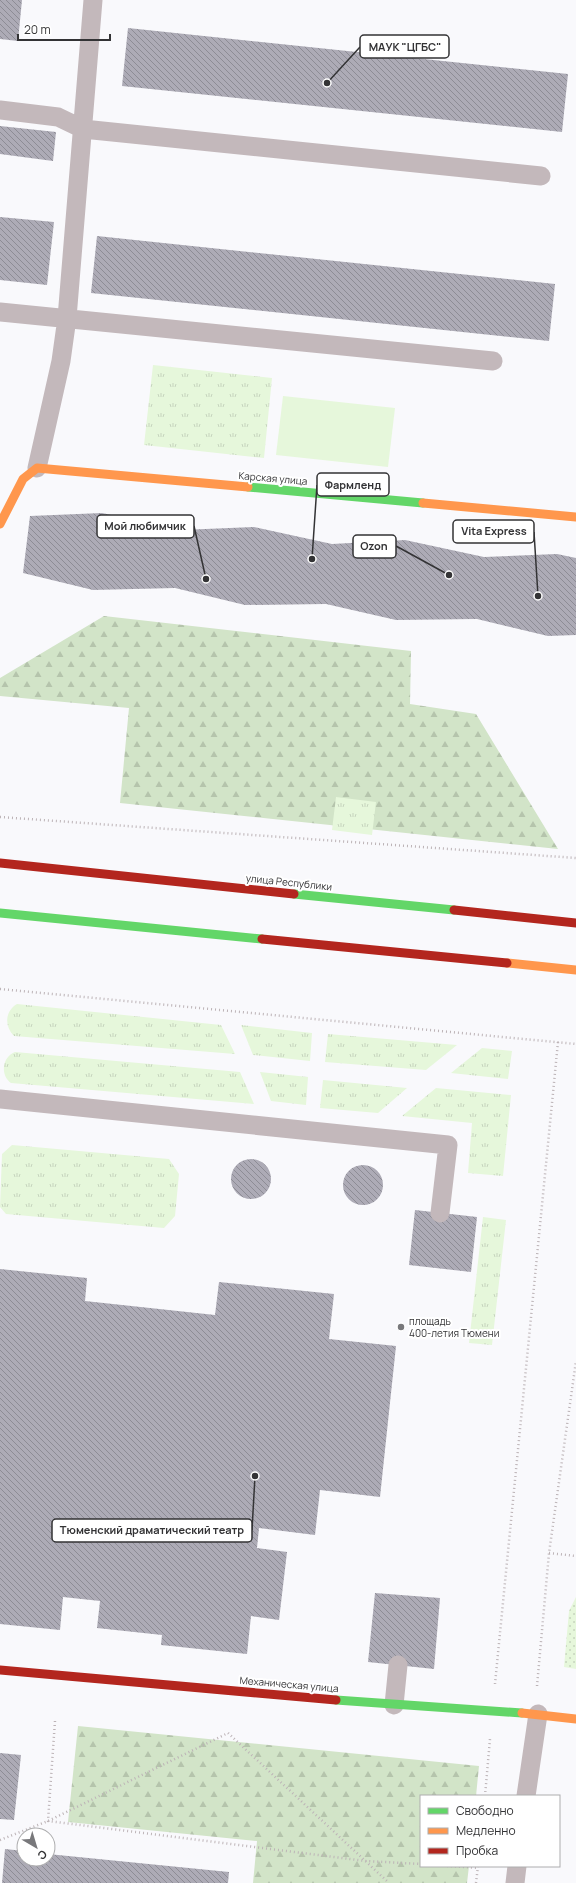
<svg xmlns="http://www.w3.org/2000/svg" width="576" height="1883" font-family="Manrope,sans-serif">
  <defs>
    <pattern id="grass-dots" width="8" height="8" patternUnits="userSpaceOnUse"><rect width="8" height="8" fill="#e6f7db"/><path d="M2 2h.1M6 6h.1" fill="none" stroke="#c6d4bd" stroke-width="1.8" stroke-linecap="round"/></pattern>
    <pattern id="forest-firs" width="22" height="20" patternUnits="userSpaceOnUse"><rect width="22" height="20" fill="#d2e4c8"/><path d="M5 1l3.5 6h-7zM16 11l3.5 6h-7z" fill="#b5c4ac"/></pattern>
    <pattern id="park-tufts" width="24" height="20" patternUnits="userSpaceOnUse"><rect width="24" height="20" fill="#e6f7db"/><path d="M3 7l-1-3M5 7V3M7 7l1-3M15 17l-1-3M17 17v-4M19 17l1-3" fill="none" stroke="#c6d4bd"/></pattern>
    <pattern id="building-back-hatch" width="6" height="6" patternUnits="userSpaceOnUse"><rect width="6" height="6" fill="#adabb6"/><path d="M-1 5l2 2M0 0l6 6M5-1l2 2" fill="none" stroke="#8d8c95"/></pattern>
  </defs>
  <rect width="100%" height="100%" fill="#f9f9fc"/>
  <!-- grass -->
  <path fill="url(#grass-dots)" d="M576,1597V1669L564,1667L569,1611Z"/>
  <!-- forest -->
  <path fill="url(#forest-firs)" d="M104,616L411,651L410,704L476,714L558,849L120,803L129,708L0,696V678Z
    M78,1726L479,1766L476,1796H421V1866H469L467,1883H253L257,1841L68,1822Z"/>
  <!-- park -->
  <path fill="url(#park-tufts)" d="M153,365L272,378L264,458L144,445Z
    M336,797L376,802L372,835L332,830Z
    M17,1004L221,1025L235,1054L14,1036C4,1026 5,1011 17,1004Z
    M241,1025L312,1033L310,1061L253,1055Z
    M328,1034L457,1045L426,1070L325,1062Z
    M482,1048L512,1051L508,1079L451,1073Z
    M15,1052L240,1072L254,1104L11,1083C0,1075 2,1057 15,1052Z
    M260,1072L308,1077L306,1105L271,1101Z
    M323,1080L407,1088L378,1113L320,1108Z
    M436,1088L511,1095L503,1176L468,1173L472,1123L402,1116Z
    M12,1145L169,1159L179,1174L175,1216L164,1228L6,1214L0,1207L2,1154Z
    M483,1217L506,1220L492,1345L469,1343Z"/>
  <!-- garden -->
  <path fill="#e6f7db" d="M283,396L395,408L388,467L276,455Z"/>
  <!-- building -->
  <path fill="url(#building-back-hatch)" d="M0,0H22L18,41L0,39Z
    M128,28L568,74L562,132L122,86Z
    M0,126L56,132L53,161L0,154Z
    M0,217L54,222L47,285L0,280Z
    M97,236L555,284L549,341L91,293Z
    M102,513L181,530L254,527L332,544L405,540L484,557L557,554L576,558V635L548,636L477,619L396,620L326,604L245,605L175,588L93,590L23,573L30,516Z
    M231 1179a20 20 0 1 1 40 0a20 20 0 1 1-40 0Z
    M343 1185a20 20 0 1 1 40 0a20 20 0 1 1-40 0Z
    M415,1210L477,1217L471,1272L409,1265Z
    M0,1269L87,1278L85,1301L215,1315L219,1282L334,1294L329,1339L396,1346L380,1497L320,1490L315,1535L259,1528L257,1548L287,1552L279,1620L251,1616L247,1654L161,1645L162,1635L97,1628L100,1601L63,1597L60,1630L0,1624Z
    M375,1593L440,1598L434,1669L368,1662Z
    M0,1753L21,1755L14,1820L0,1819Z
    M5,1849L24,1851V1859H48V1854L229,1872L228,1883H2Z"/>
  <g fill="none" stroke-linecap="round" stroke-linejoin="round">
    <!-- path -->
    <path stroke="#bcb3b6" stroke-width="2.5" stroke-dasharray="1 3" stroke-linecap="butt" d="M0,817L576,858
      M0,989L576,1044
      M549,1553L576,1556
      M495,1684L558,1042
      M537,1686L549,1553L576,1361
      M55,1721L48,1821L366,1861L421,1864
      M485,1796L490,1739
      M0,1840L48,1821L228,1733L389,1883
      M447,1866L478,1868
      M476,1883L478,1866"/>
    <!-- lane -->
    <path stroke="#c3b8bb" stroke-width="19" d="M0,110L58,117L83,129L541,176
      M0,312L493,361
      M37,468L61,361L67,318L93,0
      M0,1099L448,1145L440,1213
      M394,1705L398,1665
      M526,1796L538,1714
      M515,1883L517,1866"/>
    <!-- fast -->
    <path stroke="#63d668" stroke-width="9" d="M248,487L423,503
      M294,894L454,910
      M0,913L262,939
      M336,1700L522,1713"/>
    <!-- slow -->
    <path stroke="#ff974d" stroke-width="9" d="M423,503L576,517
      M0,524L23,479L37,468L248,487
      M507,963L576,970
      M522,1713L576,1719"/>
    <!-- jam -->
    <path stroke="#b3261e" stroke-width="9" d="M0,863L294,894
      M454,910L576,923
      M262,939L507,963
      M0,1670L336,1700"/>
  </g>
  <!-- markers -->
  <circle fill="#78787b" stroke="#fff" stroke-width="1.5" cx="401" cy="1327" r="4"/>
  <g text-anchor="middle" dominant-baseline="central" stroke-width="4" stroke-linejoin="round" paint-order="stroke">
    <!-- street labels -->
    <g font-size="10" fill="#333335" stroke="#fff">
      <text transform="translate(273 478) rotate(5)">Карская улица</text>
      <text transform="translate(289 882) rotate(6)">улица Республики</text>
      <text transform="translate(289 1684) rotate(5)">Механическая улица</text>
    </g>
    <!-- poi labels -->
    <g font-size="10" fill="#333335" stroke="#fff" text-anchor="start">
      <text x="409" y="1321">площадь<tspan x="409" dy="12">400-летия Тюмени</tspan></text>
    </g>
  </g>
  <!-- callouts -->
  <path fill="none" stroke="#333335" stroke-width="1.5" d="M327 83L360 47M312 559L317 485M206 579L194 526M538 596L534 532M449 575L396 546M255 1476L252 1530"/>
  <g fill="#333335" stroke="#fff" stroke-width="1.5">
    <circle cx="327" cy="83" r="4"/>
    <circle cx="312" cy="559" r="4"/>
    <circle cx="206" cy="579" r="4"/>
    <circle cx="538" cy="596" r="4"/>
    <circle cx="449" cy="575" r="4"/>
    <circle cx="255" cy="1476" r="4"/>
  </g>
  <g fill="#fff" stroke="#333335" stroke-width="1.5">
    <rect x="360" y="35" width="89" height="23" rx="4"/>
    <rect x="317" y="473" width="72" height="23" rx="4"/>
    <rect x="97" y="515" width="97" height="23" rx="4"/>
    <rect x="453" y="520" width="81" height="23" rx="4"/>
    <rect x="353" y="535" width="43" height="23" rx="4"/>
    <rect x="52" y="1519" width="200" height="23" rx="4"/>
  </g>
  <g font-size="11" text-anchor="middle" font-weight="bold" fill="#333335">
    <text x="405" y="51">МАУК "ЦГБС"</text>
    <text x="353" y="489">Фармленд</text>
    <text x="145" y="530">Мой любимчик</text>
    <text x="494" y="535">Vita Express</text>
    <text x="374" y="550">Ozon</text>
    <text x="152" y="1534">Тюменский драматический театр</text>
  </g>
  <!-- legend -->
  <rect x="420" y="1795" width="140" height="72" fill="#ffffff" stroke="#adadae"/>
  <rect x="428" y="1808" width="20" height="6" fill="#63d668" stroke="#adadae"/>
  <text x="456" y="1815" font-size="12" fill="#333335">Свободно</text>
  <rect x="428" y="1828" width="20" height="6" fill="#ff974d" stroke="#adadae"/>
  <text x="456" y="1835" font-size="12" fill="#333335">Медленно</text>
  <rect x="428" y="1848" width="20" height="6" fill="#b3261e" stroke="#adadae"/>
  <text x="456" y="1855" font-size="12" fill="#333335">Пробка</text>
  <!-- north arrow -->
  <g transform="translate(36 1847) rotate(142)"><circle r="19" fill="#ffffff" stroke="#adadae"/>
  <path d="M0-3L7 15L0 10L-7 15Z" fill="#78787b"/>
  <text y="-6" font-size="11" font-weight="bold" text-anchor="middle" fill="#333335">С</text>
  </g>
  <!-- scale -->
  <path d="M18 34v6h92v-6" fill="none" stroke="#333335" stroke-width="2"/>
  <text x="24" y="34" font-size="12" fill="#333335" stroke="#ffffff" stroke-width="3" paint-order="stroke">20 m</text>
</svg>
